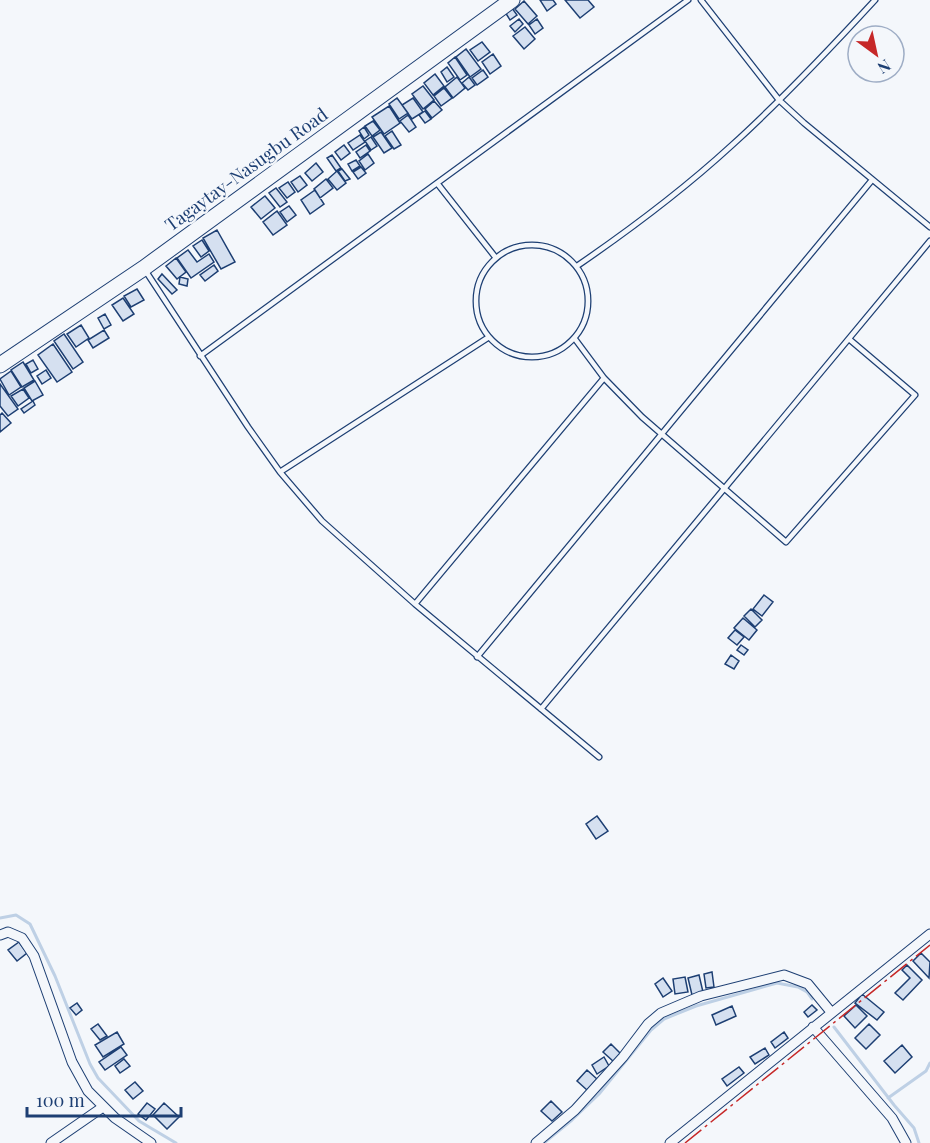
<svg xmlns="http://www.w3.org/2000/svg" width="930" height="1143" font-family="'Playfair Display',serif">
  <rect width="100%" height="100%" fill="#f4f7fb"/>
  <g fill="none" stroke-linecap="round" stroke-linejoin="round">
    <!-- stream -->
    <path stroke="#bed0e5" stroke-width="3" d="M0,918L16,915L30,924L55,976L90,1064L98,1078L139,1121L176,1143
      M834,1027L894,1105L914,1128L919,1143
      M888,1098L926,1071L930,1063
      M544,1143L572,1120L599,1094L651,1030L664,1019L696,1006L777,983L798,987L807,992L812,999"/>
  </g>
  <!-- building -->
  <path fill="#d5e0f0" stroke="#1d3f73" stroke-width="1.5" d="M540,0H553L556,4L547,11Z
    M565,0H588L594,7L580,18Z
    M524,1L537,16L528,24L515,9Z
    M512,8L517,15L510,20L505,12Z
    M519,19L523,24L515,32L510,26Z
    M537,19L543,28L535,34L529,25Z
    M525,27L535,39L524,49L513,36Z
    M482,42L490,52L478,61L470,50Z
    M466,49L481,69L470,77L456,57Z
    M493,54L501,66L490,74L482,62Z
    M455,57L467,75L460,80L448,63Z
    M447,67L454,77L447,82L441,72Z
    M483,70L488,77L477,85L472,78Z
    M435,74L444,86L433,95L424,83Z
    M457,77L465,88L453,98L445,87Z
    M469,77L475,85L468,90L462,83Z
    M423,86L434,100L423,109L412,94Z
    M444,88L452,98L441,106L434,96Z
    M397,98L408,113L399,119L389,104Z
    M413,98L423,112L412,119L402,105Z
    M434,101L442,110L432,118L425,109Z
    M389,106L400,123L384,134L372,117Z
    M425,111L431,119L425,123L419,115Z
    M408,115L416,127L409,132L400,121Z
    M373,121L380,130L372,136L365,126Z
    M364,127L369,135L364,139L359,131Z
    M392,131L401,145L394,149L385,136Z
    M381,132L392,148L384,153L373,137Z
    M360,135L365,142L353,150L348,143Z
    M371,137L377,146L371,150L365,141Z
    M344,145L350,153L341,160L335,152Z
    M366,145L370,151L360,158L356,152Z
    M368,154L374,163L365,170L359,161Z
    M332,155L341,168L336,171L327,158Z
    M356,160L360,166L352,171L348,164Z
    M316,163L323,172L312,181L305,173Z
    M361,167L366,173L358,179L353,172Z
    M342,169L350,179L345,181L338,171Z
    M337,171L346,183L337,190L328,179Z
    M300,176L307,185L298,192L291,182Z
    M326,179L333,188L320,198L314,189Z
    M288,182L295,192L287,198L279,188Z
    M276,188L287,202L280,207L269,193Z
    M315,190L324,204L310,214L301,200Z
    M265,196L275,208L261,219L251,207Z
    M289,206L296,215L287,222L280,212Z
    M277,211L287,225L273,235L263,222Z
    M217,230L235,262L221,269L203,238Z
    M202,240L209,251L201,257L193,246Z
    M188,250L197,262L209,254L214,262L191,278L177,258Z
    M176,258L186,272L177,279L166,266Z
    M214,265L218,271L205,281L200,275Z
    M162,274L177,290L172,294L158,279Z
    M180,277L188,279L187,286L179,284Z
    M137,289L144,300L131,307L124,296Z
    M123,298L134,314L123,321L112,305Z
    M105,314L111,325L104,329L98,318Z
    M81,325L89,338L76,347L67,334Z
    M104,330L109,338L93,348L88,340Z
    M64,334L83,362L73,369L54,341Z
    M53,344L72,372L57,382L38,355Z
    M33,360L38,369L31,373L26,364Z
    M23,362L34,380L22,387L11,370Z
    M46,370L51,378L42,384L37,376Z
    M11,371L21,387L9,395L0,379Z
    M35,381L43,395L32,401L24,388Z
    M0,384L18,409L8,416L0,406Z
    M23,389L29,398L18,406L11,396Z
    M33,401L35,405L24,413L21,409Z
    M2,413L11,423L0,432V415Z
    M764,595L773,602L762,616L753,609Z
    M751,609L762,620L755,627L744,616Z
    M743,618L757,630L749,640L734,628Z
    M735,630L744,637L737,645L728,638Z
    M741,645L748,650L744,655L737,650Z
    M731,655L739,661L734,669L725,664Z
    M597,816L608,831L596,839L586,824Z
    M19,942L27,953L17,961L8,950Z
    M921,953L930,962L929,978L913,961Z
    M907,965L922,980L903,1000L895,993L910,978L902,970Z
    M712,972L714,987L706,988L704,974Z
    M699,975L703,992L692,995L688,978Z
    M685,977L688,992L675,994L673,979Z
    M663,978L672,991L663,997L655,984Z
    M862,994L884,1012L877,1020L855,1003Z
    M77,1003L82,1010L76,1015L70,1008Z
    M812,1005L817,1010L808,1017L804,1012Z
    M856,1005L867,1016L855,1028L844,1016Z
    M732,1006L736,1016L716,1025L712,1015Z
    M98,1024L107,1036L100,1040L91,1029Z
    M869,1024L880,1035L866,1049L855,1038Z
    M117,1032L124,1044L103,1057L95,1045Z
    M784,1032L788,1038L775,1048L771,1042Z
    M611,1044L621,1054L614,1062L603,1052Z
    M902,1045L912,1057L895,1073L884,1061Z
    M121,1047L127,1055L105,1070L99,1062Z
    M765,1048L769,1055L755,1064L750,1057Z
    M604,1057L609,1066L597,1074L592,1065Z
    M124,1059L130,1066L120,1073L115,1066Z
    M739,1067L744,1073L727,1086L722,1079Z
    M587,1070L597,1079L587,1090L577,1081Z
    M135,1082L143,1091L133,1099L125,1090Z
    M551,1101L562,1112L552,1121L541,1111Z
    M147,1103L155,1109L146,1120L138,1114Z
    M164,1103L179,1117L167,1129L153,1115Z"/>
  <g fill="none" stroke-linecap="round" stroke-linejoin="round">
    <!-- lane casing -->
    <g stroke="#1d3f73" stroke-width="7">
      <path id="lane" d="M701,0L779,100L804,123L930,227
        M437,183L496,258
        M476 301a56 56 0 1 1 112 0a56 56 0 1 1-112 0Z
        M577,266C631,229 683,190 731,146C782,100 829,50 875,0
        M145,270L248,427L280,472L322,521L415,604L599,757
        M575,339L604,378L642,417L786,542L915,395L849,339
        M200,356L688,0
        M280,472L489,337
        M415,604L604,378
        M477,657L872,180
        M541,709L930,241"/>
    </g>
    <!-- street casing -->
    <g stroke="#1d3f73" stroke-width="11">
      <path id="street" d="M0,935L8,932L22,938L34,956L72,1062L88,1091L115,1118L151,1143
        M813,1027L892,1118L906,1143
        M51,1143L103,1107
        M536,1143L575,1110L623,1057L648,1024L661,1013L701,996L784,975L808,984L831,1012
        M670,1143L930,934"/>
    </g>
    <!-- primary casing -->
    <g stroke="#1d3f73" stroke-width="17">
      <path id="primary" d="M0,365L144,268L512,0"/>
    </g>
    <!-- lane -->
    <use href="#lane" stroke="#f4f7fb" stroke-width="4.5"/>
    <!-- street -->
    <use href="#street" stroke="#f4f7fb" stroke-width="9"/>
    <!-- primary -->
    <use href="#primary" stroke="#f4f7fb" stroke-width="15"/>
    <!-- power -->
    <path stroke="#c62828" stroke-width="1.5" stroke-dasharray="21 4.5 3 4.5" stroke-linecap="butt" d="M685,1143L930,945"/>
  </g>
  <g text-anchor="middle" dominant-baseline="central" stroke-width="4.5" stroke-linejoin="round" paint-order="stroke">
    <!-- street labels -->
    <g font-size="18" fill="#1d3f73" stroke="#f4f7fb">
      <text transform="translate(246 169) rotate(-36)">Tagaytay-Nasugbu Road</text>
    </g>
  </g>
  <!-- north arrow -->
  <g transform="translate(876 54) rotate(147)"><circle r="28" fill="#f4f7fb" stroke="#9eadc5" stroke-width="1.5"/>
  <path d="M0-4.5L10 22L0 15L-10 22Z" fill="#c62828"/>
  <text y="-9" font-size="16" font-weight="bold" text-anchor="middle" fill="#1d3f73">N</text>
  </g>
  <!-- scale -->
  <path d="M27 1107v9h154v-9" fill="none" stroke="#1d3f73" stroke-width="3"/>
  <text x="36" y="1107" font-size="18" fill="#1d3f73" stroke="#f4f7fb" stroke-width="4.5" paint-order="stroke">100 m</text>
</svg>
